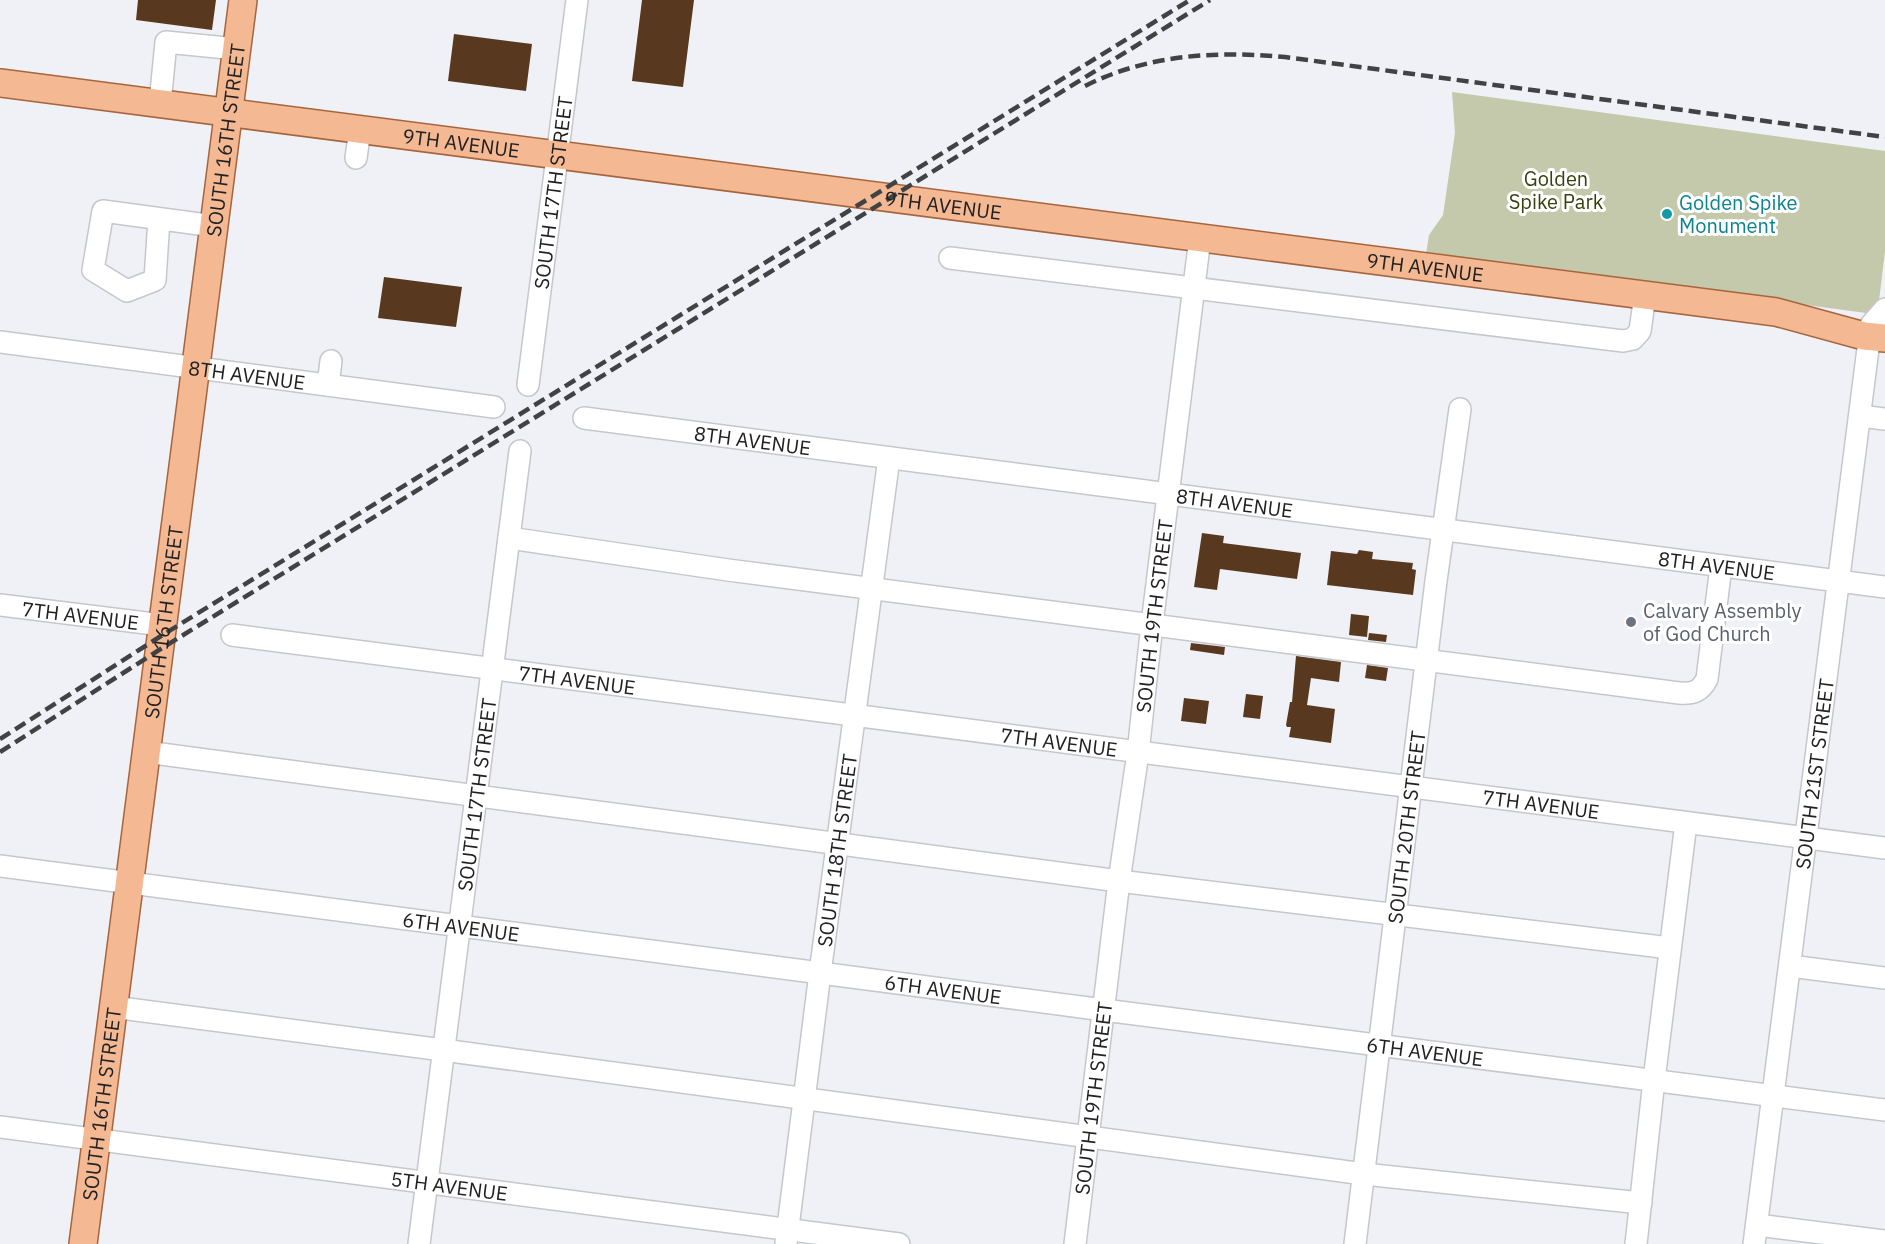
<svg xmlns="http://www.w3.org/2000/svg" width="1885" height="1244" font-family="'IBM Plex Sans',sans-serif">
  <rect width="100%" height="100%" fill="#f0f1f6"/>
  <!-- green -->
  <path fill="#c4c9ac" d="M1452,92L1885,151V251L1879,301L1866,313L1426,254L1429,235L1443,215L1455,133Z"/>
  <!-- building -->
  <path fill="#58391f" d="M138,0H216L212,30L136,20Z
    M642,0H694L683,87L632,81Z
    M454,34L532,44L526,91L448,81Z
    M384,277L462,287L456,327L378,318Z
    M1202,533L1224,536L1223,543L1301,553L1297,579L1220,569L1217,590L1194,587Z
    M1359,550L1373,552L1372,559L1413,563L1412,569L1416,570L1413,595L1327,585L1331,551L1357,554Z
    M1351,614L1369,616L1367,637L1349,635Z
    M1369,633L1387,635L1386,642L1368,640Z
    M1191,643L1225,647L1224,655L1190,650Z
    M1296,656L1341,662L1339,682L1311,678L1307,705L1335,709L1331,743L1289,737L1291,727H1287L1286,725L1290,702H1292Z
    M1367,665L1388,668L1386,681L1365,678Z
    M1246,694L1263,696L1260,719L1243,717Z
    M1184,698L1209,701L1206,724L1181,721Z"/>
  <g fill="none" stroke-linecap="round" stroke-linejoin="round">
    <!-- minor casing -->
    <g stroke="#c6c7cc" stroke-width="24">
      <g id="minor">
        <path d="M160,103L166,42L237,49"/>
        <path d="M356,158L360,129"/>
        <path d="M159,219L155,280L127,291L93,270L103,211L214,226"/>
        <path d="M950,258L1623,341L1633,339L1640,331L1645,295"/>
        <path id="s1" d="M0,342L494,407"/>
        <path d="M328,385L331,361"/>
        <path id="s2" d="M528,385L577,0"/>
        <path d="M1860,416L1885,419"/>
        <path id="s3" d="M584,418L1885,587"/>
        <path d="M509,538L728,570L1679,693C1693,694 1700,692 1707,679L1721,566"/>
        <path id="s4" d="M0,605L162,625"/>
        <path id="s5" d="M232,635L1885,848"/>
        <path d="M146,752L1119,881L1670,948"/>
        <path id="s6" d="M0,866L1104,1010L1885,1110"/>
        <path d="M1790,966L1885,978"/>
        <path d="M113,1007L443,1050L1364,1174L1641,1203"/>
        <path id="s7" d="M0,1127L899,1244"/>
        <path d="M1757,1225L1885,1241"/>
        <path id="s8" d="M786,1243L820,973L889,458"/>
        <path id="s9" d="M419,1244L520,451"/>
        <path id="s10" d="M1075,1244L1119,881L1138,753L1152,624L1200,238"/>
        <path id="s11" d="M1355,1244L1436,581L1460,409"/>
        <path d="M1636,1244L1654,1080L1686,823"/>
        <path id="s12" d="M1754,1244L1871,325L1885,309"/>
      </g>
    </g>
    <!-- major casing -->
    <g stroke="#a6653d" stroke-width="30">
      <g id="major">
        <path id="s13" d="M0,83L1776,312L1864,336L1885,338"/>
        <path id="s14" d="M83,1244L243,0"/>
      </g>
    </g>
    <!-- minor -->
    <use href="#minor" stroke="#fff" stroke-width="21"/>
    <!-- major -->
    <use href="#major" stroke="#f4b993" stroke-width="27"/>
    <!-- rail -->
    <path stroke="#424244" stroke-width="4.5" stroke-dasharray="12 6" stroke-linecap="butt" d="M1085,86C1149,54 1215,51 1285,57L1885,137
      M0,739L161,636L1190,0
      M0,752L159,650L1210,0"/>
  </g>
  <!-- markers -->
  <circle fill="#0f9aa8" stroke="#fff" stroke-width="2" cx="1667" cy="214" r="6"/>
  <circle fill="#6b7280" stroke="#fff" stroke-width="2" cx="1631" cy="622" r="6"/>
  <g text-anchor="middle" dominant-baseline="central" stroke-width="6" stroke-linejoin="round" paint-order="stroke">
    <!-- street labels -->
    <g font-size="20" fill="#212123" stroke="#fff">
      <text stroke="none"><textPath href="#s14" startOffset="1113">SOUTH 16TH STREET</textPath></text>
      <text stroke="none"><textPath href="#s13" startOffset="465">9TH AVENUE</textPath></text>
      <text stroke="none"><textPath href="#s2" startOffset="194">SOUTH 17TH STREET</textPath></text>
      <text stroke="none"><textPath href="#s13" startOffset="951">9TH AVENUE</textPath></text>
      <text stroke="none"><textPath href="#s13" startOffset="1437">9TH AVENUE</textPath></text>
      <text stroke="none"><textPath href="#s1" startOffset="249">8TH AVENUE</textPath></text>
      <text stroke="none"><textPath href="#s3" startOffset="170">8TH AVENUE</textPath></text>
      <text stroke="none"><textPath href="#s3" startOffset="656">8TH AVENUE</textPath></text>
      <text stroke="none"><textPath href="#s3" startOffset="1142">8TH AVENUE</textPath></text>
      <text stroke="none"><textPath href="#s4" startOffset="81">7TH AVENUE</textPath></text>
      <text stroke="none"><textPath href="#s10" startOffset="633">SOUTH 19TH STREET</textPath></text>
      <text stroke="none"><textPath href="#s14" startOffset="627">SOUTH 16TH STREET</textPath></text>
      <text stroke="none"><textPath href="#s5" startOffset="348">7TH AVENUE</textPath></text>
      <text stroke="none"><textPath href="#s5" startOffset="834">7TH AVENUE</textPath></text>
      <text stroke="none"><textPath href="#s12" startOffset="474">SOUTH 21ST STREET</textPath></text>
      <text stroke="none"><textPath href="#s9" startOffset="453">SOUTH 17TH STREET</textPath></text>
      <text stroke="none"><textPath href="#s5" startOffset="1320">7TH AVENUE</textPath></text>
      <text stroke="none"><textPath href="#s11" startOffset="420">SOUTH 20TH STREET</textPath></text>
      <text stroke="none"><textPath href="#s8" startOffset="396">SOUTH 18TH STREET</textPath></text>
      <text stroke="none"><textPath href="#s6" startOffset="465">6TH AVENUE</textPath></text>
      <text stroke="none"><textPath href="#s6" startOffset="951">6TH AVENUE</textPath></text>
      <text stroke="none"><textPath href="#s6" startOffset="1437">6TH AVENUE</textPath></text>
      <text stroke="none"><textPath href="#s10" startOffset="147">SOUTH 19TH STREET</textPath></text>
      <text stroke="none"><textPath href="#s14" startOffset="141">SOUTH 16TH STREET</textPath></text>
      <text stroke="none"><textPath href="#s7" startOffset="453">5TH AVENUE</textPath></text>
    </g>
    <!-- park labels -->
    <g font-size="20" fill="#3a400d" stroke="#fff">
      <text x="1556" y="178">Golden<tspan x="1556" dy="23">Spike Park</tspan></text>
    </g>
    <!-- culture labels -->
    <g font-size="20" fill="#0d838f" stroke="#fff" text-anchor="start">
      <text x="1679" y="202">Golden Spike<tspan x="1679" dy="23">Monument</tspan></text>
    </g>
    <!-- worship labels -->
    <g font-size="20" fill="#5b616d" stroke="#fff" text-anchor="start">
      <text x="1643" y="610">Calvary Assembly<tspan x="1643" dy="23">of God Church</tspan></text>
    </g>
  </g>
</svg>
